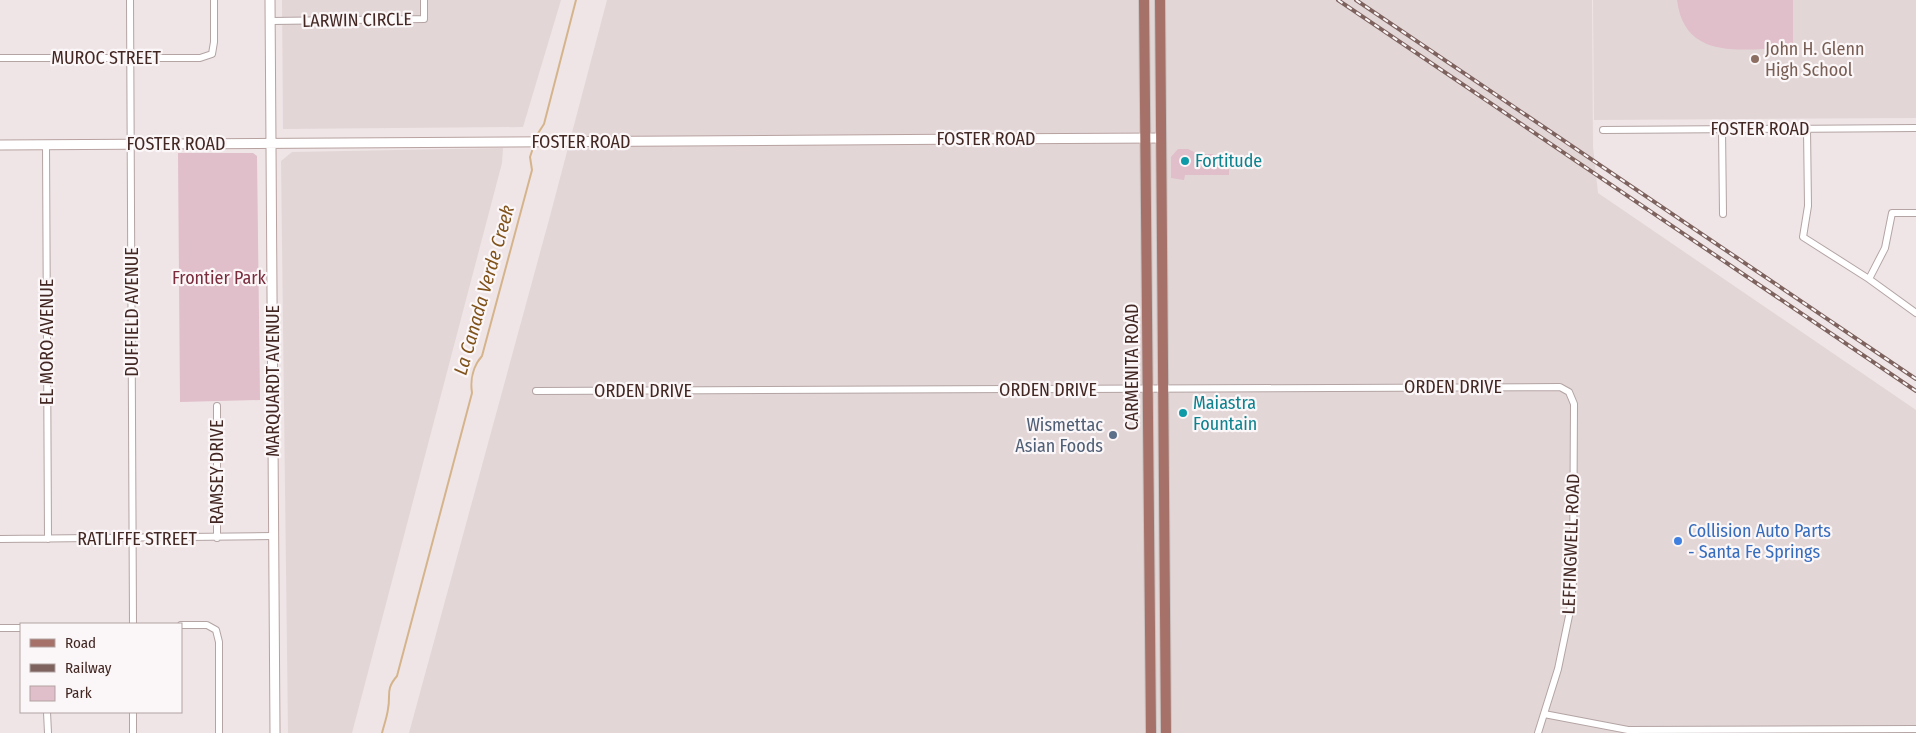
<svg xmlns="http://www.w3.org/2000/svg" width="1916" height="733" font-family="'Fira Sans Condensed',sans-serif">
  <rect width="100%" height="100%" fill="#efe5e6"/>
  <!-- built -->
  <path fill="#e3d6d7" d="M282,0H561L523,127L283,129Z
    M607,0H1592L1593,147L1598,193L1916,410V733H409L550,216Z
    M1593,0H1916V118L1594,120Z
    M503,148L502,163L352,733H288L281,161L292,152Z"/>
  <!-- green -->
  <path fill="#e0beca" d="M1677,0H1793V48C1745,48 1685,63 1677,0Z
    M1178,149H1188L1198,154H1214L1229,166V175H1185L1184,180L1171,178V157Z
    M178,153H253L257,156L260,400L180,402Z"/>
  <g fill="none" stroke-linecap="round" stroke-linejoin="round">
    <!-- stream -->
    <path stroke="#d5b48c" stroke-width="2" d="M535,138L544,124L576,0
      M382,733C384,725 387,717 388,709C391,694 385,690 397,676L472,393C470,380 473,366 482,356L532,170L530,157L534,145"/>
    <!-- street casing -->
    <g stroke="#b4a4a4" stroke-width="8">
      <path id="street" d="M130,0L133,624
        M271,21L424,19V0
        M0,58H200L212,54L214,42V0
        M1722,129L1723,214
        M1807,129L1808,206L1803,237L1869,279L1916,313
        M1603,130L1916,128
        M46,145L48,539
        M1869,279L1885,248L1892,213H1916
        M536,391L1560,387L1569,392L1574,404L1573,582L1570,611L1558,669L1538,733
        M217,406V538
        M0,539L274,536
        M181,625H207L216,630L219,642V733
        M0,628H21
        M47,712L48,733
        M133,712V733
        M1544,714L1628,730L1916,729"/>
    </g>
    <!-- secondary casing -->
    <g stroke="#b8a2a0" stroke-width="11">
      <path id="secondary" d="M270,0L275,733
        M0,145L1161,138"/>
    </g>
    <!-- primary casing -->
    <g stroke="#cac3c1" stroke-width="12">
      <path id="primary" d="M1144,0L1151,733
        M1160,0L1166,733"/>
    </g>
    <!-- street -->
    <use href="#street" stroke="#fff" stroke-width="6"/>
    <!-- secondary -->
    <use href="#secondary" stroke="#fff" stroke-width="9"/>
    <!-- primary -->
    <use href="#primary" stroke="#a57169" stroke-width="10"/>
    <!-- rail casing -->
    <g stroke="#7d625e" stroke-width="4">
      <path id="rail" d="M1338,0L1916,391
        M1356,0L1916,379"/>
    </g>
    <!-- rail -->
    <use href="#rail" stroke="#fbf6f7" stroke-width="2" stroke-dasharray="5.5" stroke-linecap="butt"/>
  </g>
  <!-- markers -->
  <circle fill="#8d6e63" stroke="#fbf6f7" stroke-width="2" cx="1755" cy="59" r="5"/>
  <g fill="#0f9aa8" stroke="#fbf6f7" stroke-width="2">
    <circle cx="1185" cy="161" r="5"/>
    <circle cx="1183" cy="413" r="5"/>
  </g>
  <circle fill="#5c6f8a" stroke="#fbf6f7" stroke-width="2" cx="1113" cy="435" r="5"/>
  <circle fill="#3f7fe0" stroke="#fbf6f7" stroke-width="2" cx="1678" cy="541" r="5"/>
  <g text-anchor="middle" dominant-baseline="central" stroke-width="4.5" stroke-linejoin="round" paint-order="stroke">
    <!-- street labels -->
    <g font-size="18" fill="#422723" stroke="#fbf6f7">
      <text transform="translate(357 20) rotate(-1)">LARWIN CIRCLE</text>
      <text x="106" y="58">MUROC STREET</text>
      <text x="1760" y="129">FOSTER ROAD</text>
      <text x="986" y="139">FOSTER ROAD</text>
      <text x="581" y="142">FOSTER ROAD</text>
      <text x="176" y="144">FOSTER ROAD</text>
      <text transform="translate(132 312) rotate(-90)">DUFFIELD AVENUE</text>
      <text transform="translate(47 342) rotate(-90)">EL MORO AVENUE</text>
      <text transform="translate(1132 367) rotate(-90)">CARMENITA ROAD</text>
      <text transform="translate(273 381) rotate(-90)">MARQUARDT AVENUE</text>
      <text x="1453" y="387">ORDEN DRIVE</text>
      <text x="1048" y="390">ORDEN DRIVE</text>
      <text x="643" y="391">ORDEN DRIVE</text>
      <text transform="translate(217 472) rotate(-90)">RAMSEY DRIVE</text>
      <text x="137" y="539">RATLIFFE STREET</text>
      <text transform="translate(1571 544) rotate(-88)">LEFFINGWELL ROAD</text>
    </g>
    <!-- education labels -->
    <g font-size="18" fill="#785e54" stroke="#fbf6f7" text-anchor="start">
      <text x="1765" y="49">John H. Glenn<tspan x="1765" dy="21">High School</tspan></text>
    </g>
    <!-- culture labels -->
    <g font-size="18" fill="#0d838f" stroke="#fbf6f7" text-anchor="start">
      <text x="1195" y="161">Fortitude</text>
      <text x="1193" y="403">Maiastra<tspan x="1193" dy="21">Fountain</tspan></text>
    </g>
    <!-- park labels -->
    <g font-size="18" fill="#7a2c3d" stroke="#fbf6f7">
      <text x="219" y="278">Frontier Park</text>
    </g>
    <!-- service labels -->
    <g font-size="18" fill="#4e5e75" stroke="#fbf6f7" text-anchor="end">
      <text x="1103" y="425">Wismettac<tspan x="1103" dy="21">Asian Foods</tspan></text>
    </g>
    <!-- shop labels -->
    <g font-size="18" fill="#366cbe" stroke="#fbf6f7" text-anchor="start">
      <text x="1688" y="531">Collision Auto Parts<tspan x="1688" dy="21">- Santa Fe Springs</tspan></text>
    </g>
    <!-- water labels -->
    <g font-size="19" font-style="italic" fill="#80531b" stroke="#fbf6f7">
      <text transform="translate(484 290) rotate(-74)">La Canada Verde Creek</text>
    </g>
  </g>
  <!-- legend -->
  <rect x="20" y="623" width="162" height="90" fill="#fbf6f7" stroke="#b1a3a2"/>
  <rect x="30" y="639" width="25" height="8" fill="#a57169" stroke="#b1a3a2"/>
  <text x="65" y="648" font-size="15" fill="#422723">Road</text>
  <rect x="30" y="664" width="25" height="8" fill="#7d625e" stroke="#b1a3a2"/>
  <text x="65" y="673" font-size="15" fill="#422723">Railway</text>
  <rect x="30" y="686" width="25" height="15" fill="#e0beca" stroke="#b1a3a2"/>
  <text x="65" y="698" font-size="15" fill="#422723">Park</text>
</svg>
